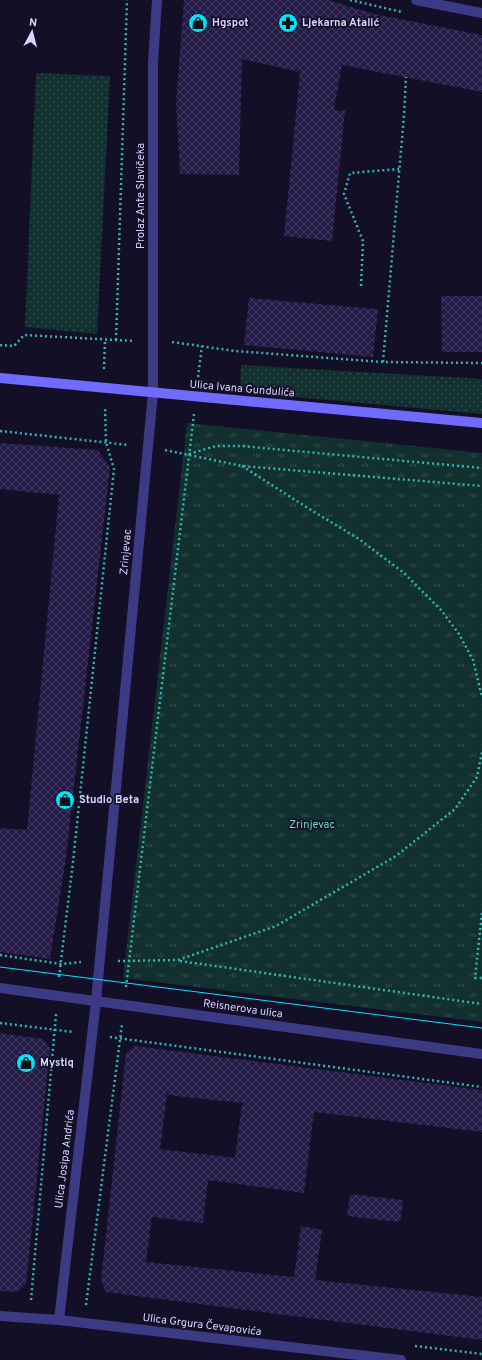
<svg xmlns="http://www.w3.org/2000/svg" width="482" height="1360" font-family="Overpass,sans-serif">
  <defs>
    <pattern id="grass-dots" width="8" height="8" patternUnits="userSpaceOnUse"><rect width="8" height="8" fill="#12302f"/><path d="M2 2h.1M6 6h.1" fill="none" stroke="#344d4e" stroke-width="1.8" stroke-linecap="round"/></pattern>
    <pattern id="park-tufts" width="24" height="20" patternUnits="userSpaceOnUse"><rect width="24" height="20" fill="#12302f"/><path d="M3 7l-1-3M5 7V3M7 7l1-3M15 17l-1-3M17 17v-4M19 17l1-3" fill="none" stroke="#344d4e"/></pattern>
    <pattern id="building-cross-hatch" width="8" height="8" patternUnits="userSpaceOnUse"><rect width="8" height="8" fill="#241b47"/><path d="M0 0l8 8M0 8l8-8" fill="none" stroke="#433b63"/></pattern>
  </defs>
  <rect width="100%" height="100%" fill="#130f26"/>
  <!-- grass -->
  <path fill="url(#grass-dots)" d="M36,73L110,76L97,334L25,327Z
    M241,365L482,379V414L240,392Z"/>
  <!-- park -->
  <path fill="url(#park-tufts)" d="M187,423L482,453V1022L123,978Z"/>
  <!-- building -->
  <path fill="url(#building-cross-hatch)" fill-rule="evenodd" d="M184,0H328L374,14L482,35V92L342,65L334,110L345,111L332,241L284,236L300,72L242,59L239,175L180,174L176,103Z
    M441,296H482V352H442Z
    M249,298L378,309L373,357L244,345Z
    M0,443L98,450L110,467L66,857L50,959L0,952V828L27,830L59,495L0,489Z
    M0,1033L43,1039L50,1048L26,1285L17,1292L0,1291Z
    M135,1046L482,1090V1132L314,1112L304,1193L208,1180L203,1223L152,1217L146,1262L294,1277L301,1226L322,1230L315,1280L482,1297V1340L106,1292L101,1280L126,1053ZM167,1095L242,1103L235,1158L160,1149Z
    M350,1194L403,1200L400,1222L347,1216Z"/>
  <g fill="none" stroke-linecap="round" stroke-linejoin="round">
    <!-- path -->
    <path stroke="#2fb8b0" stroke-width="2.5" stroke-dasharray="2 3" stroke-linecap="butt" d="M350,0L402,12
      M361,286L363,241L344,194L350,173L399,169
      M116,340L127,0
      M172,342L235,351L383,362L482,363
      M0,345L14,346L24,335L135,341
      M383,362L404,115L406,77
      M104,369L105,340
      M198,377L202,346
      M0,431L129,445
      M165,450L242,466L482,486
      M189,454L216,446H241L482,468
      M242,466L311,510L359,539L404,573L441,610L459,634L473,660L482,697
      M482,913L475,978H482
      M0,955L61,964L81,962
      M118,961L178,960L276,926L396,856L455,809L477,777L482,752
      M180,961L482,1004
      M59,977L73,862L114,469L106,442L105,406
      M126,987L194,414
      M0,1023L73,1032
      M110,1037L482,1087
      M31,1300L56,1014
      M86,1305L122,1024
      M415,1346L482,1354"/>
    <!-- street -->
    <path stroke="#3d3a85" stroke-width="10" d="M416,0L482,13
      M0,988L482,1054
      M0,1316L59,1320L401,1360
      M59,1320L96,1001L153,393V63L157,0"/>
    <!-- secondary -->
    <path stroke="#6f6bff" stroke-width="10" d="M0,378L482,423"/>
    <!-- tram -->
    <path stroke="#00e5ff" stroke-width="1" d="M0,967L482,1028"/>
  </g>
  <!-- icons -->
  <defs>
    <g id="shop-disc" transform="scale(1)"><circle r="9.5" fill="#00e5ff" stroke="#130f26"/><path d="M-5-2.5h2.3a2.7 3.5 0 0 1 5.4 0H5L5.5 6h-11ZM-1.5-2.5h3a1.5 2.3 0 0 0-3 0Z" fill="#111"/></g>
    <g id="pharmacy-disc" transform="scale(1)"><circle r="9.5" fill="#00e5ff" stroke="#130f26"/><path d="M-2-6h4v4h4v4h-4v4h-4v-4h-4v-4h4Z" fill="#111"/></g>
  </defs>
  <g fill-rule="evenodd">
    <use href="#shop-disc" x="198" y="23"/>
    <use href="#pharmacy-disc" x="288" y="23"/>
    <use href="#shop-disc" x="65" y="800"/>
    <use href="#shop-disc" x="26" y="1063"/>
  </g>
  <g text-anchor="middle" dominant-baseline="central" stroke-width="3.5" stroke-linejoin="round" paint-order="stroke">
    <!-- poi labels -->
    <g font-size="11" font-weight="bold" fill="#d9d4ff" stroke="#130f26" text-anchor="start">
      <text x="212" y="23">Hgspot</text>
      <text x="302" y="23">Ljekarna Atalić</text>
      <text x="79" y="800">Studio Beta</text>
      <text x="40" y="1063">Mystiq</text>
    </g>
    <!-- street labels -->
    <g font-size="11" fill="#d9d4ff" stroke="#130f26">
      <text transform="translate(141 196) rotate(-90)">Prolaz Ante Slavičeka</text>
      <text transform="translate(242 389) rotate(5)">Ulica Ivana Gundulića</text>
      <text transform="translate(126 552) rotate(-85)">Zrinjevac</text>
      <text transform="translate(243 1009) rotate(8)">Reisnerova ulica</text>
      <text transform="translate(65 1159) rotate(-83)">Ulica Josipa Andrića</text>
      <text transform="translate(202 1325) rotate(7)">Ulica Grgura Čevapovića</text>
    </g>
    <!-- park labels -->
    <g font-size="11" fill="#5fe0c0" stroke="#130f26">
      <text x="312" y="825">Zrinjevac</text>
    </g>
  </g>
  <!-- north arrow -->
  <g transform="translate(32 32) rotate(7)" stroke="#130f26" stroke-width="3" paint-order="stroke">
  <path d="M0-3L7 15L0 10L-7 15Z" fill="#d9d4ff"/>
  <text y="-6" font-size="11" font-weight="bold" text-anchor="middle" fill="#d9d4ff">N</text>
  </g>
</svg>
